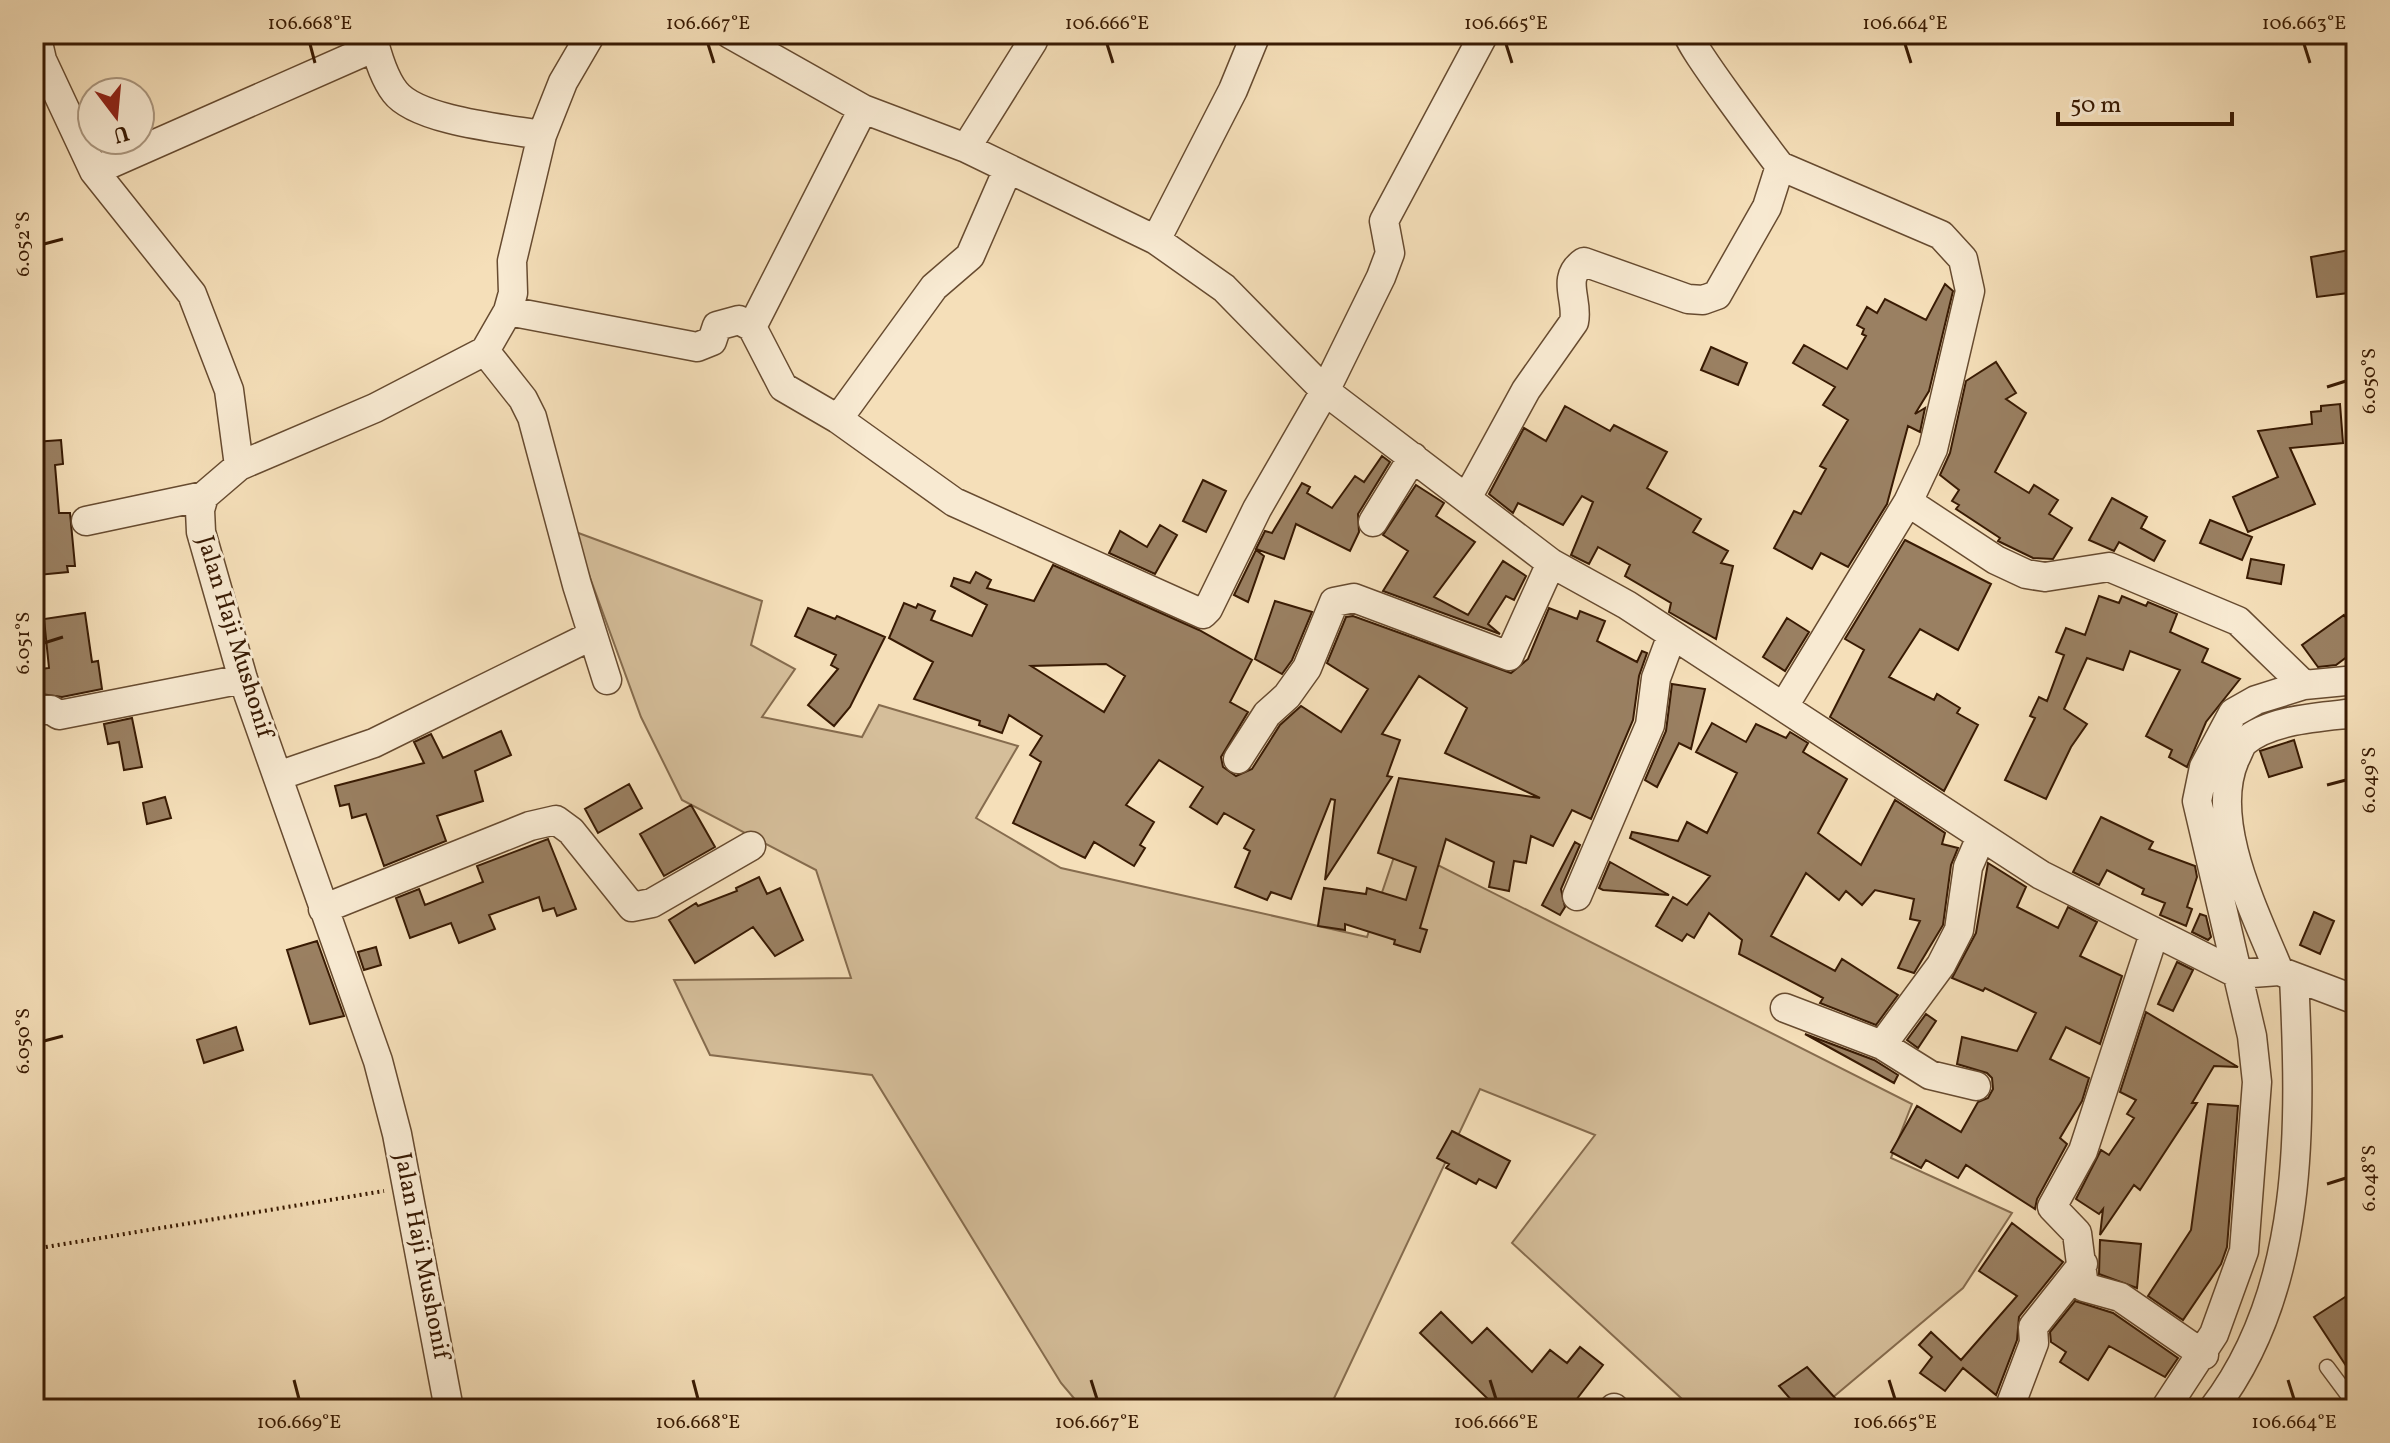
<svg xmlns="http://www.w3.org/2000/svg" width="2390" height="1443" font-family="Vollkorn,serif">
  <rect width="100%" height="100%" fill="#f5dfb9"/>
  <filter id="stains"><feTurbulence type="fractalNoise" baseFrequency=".0025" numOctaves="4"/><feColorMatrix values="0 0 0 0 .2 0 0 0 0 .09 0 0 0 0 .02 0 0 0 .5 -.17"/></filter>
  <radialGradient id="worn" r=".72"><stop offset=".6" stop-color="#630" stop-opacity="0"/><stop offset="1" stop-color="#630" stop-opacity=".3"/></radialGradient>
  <!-- green -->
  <path fill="#d5be9a" stroke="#866c4e" stroke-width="2" d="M573,531L762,601L751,645L795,669L762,717L862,737L879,705L1018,746L976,818L1061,868L1367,937L1398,845L1912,1104L1891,1158L2012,1213L1963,1288L1819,1409H1693L1512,1243L1595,1135L1480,1089L1329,1409H1083L1061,1383L872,1075L710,1055L674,980L851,978L816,870L682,800L641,717Z"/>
  <!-- building -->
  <path fill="#9a8062" stroke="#381a03" stroke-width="2" fill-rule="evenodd" d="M2350,250V256L2356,255V292L2317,297L2311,257Z
    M1945,284L1953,291L1929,391L1915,414L1925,408L1920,432L1908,426L1887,504L1848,567L1821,553L1812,569L1774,548L1794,511L1801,514L1826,469L1820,466L1848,420L1823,405L1835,387L1793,363L1804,345L1847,369L1866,336L1862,334L1864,329L1857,325L1867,307L1877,313L1885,299L1926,320Z
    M1711,347L1747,363L1738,385L1701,370Z
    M1996,362L2016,393L2006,399L2026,413L1995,472L2029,493L2034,485L2058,500L2049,514L2072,528L2053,559L2033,558L1998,541L2000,538L1956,509L1959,505L1952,501L1959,490L1940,475L1950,453L1966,381Z
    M2340,404L2343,443L2290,448L2315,504L2248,532L2233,497L2278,477L2258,431L2312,424L2311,412L2321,411V406Z
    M1565,406L1610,431L1614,425L1667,452L1647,488L1701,519L1693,532L1728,551L1721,563L1733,566L1716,639L1669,612L1671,603L1625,576L1630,565L1598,547L1589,564L1571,555L1593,502L1582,496L1563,525L1518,503L1513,513L1489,494L1524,428L1546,441Z
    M61,440L63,464L55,465L59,513H70L75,566H67L68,572L38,575L37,565H34V442Z
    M1382,456L1390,462L1358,514L1359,532L1350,551L1296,524L1284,559L1256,549L1265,531L1272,533L1302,483L1310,487L1307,493L1332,508L1355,476L1364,482Z
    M1203,480L1226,491L1206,532L1183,521Z
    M1416,485L1444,503L1436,516L1475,542L1434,597L1468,615L1503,561L1526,576L1514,600L1506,596L1488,624L1500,634L1383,591L1408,551L1383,535Z
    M2112,498L2147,517L2141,528L2165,541L2154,561L2119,542L2114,551L2089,540Z
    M2210,520L2252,537L2242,560L2200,543Z
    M1160,525L1177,535L1155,574L1109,553L1120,531L1147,547Z
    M1905,540L1991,584L1958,650L1920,629L1889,677L1934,700L1937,694L1960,708L1957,713L1978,725L1944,791L1830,717L1864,650L1845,639Z
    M1256,550L1264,556L1248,602L1234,595Z
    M2251,559L2284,565L2281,584L2247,578Z
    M1053,565L1199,630L1252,660L1230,702L1248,712L1221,757L1223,767L1236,776L1252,769L1280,725L1301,706L1341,732L1368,689L1327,663L1346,617L1353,616L1511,673L1528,659L1549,608L1577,619L1580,611L1605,621L1597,641L1637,662L1642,651L1647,653L1639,676L1633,720L1591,819L1572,810L1553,846L1531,836L1526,863L1514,861L1509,891L1489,887L1494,862L1446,839L1420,928L1427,930L1420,952L1394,944L1395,940L1345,924V930L1318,926L1324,888L1366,894L1367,888L1406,900L1416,867L1378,853L1399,778L1540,798L1445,753L1467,708L1419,676L1382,734L1400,740L1387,776L1392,777L1325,880L1335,800L1331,799L1291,899L1271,892L1267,900L1235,887L1250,851L1244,848L1254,830L1224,813L1217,824L1190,807L1203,787L1159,760L1126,805L1154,822L1140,845L1145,848L1134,866L1094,842L1085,858L1013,823L1041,762L1030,755L1042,736L1009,715L1002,733L979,725L980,721L914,699L933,662L889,638L904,603L916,608L918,604L935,611L931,620L972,636L987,605L951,586L954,578L970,583L976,572L991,580L987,588L1034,601ZM1106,664L1125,676L1104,712L1031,666Z
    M2099,596L2119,603L2122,596L2146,606L2148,602L2177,614L2170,632L2208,649L2202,662L2240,679L2206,722L2187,767L2169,757L2172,750L2146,736L2180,670L2130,651L2123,670L2087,658L2064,709L2087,724L2071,747L2046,799L2005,780L2035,718L2030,716L2039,697L2047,701L2064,655L2056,652L2066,628L2085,635Z
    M1275,601L1312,612L1292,660L1282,674L1255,659Z
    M808,608L835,619L837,616L885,637L850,707L834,726L808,705L838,669L831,665L836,655L795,636Z
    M85,613L92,662L98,661L102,689L62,697L34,693V670L49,668L44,619Z
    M2344,615L2356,631V650L2336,665L2318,667L2302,645Z
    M1787,618L1809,632L1785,671L1763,657Z
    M1672,684L1705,689L1691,749L1679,743L1657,787L1645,780L1666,731Z
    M132,718L142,767L124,770L119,742L108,744L104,724Z
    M1712,723L1746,742L1756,724L1786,738L1790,732L1808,743L1803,752L1847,779L1818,833L1861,865L1895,800L1945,833L1942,844L1958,848L1951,865L1943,925L1914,973L1898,968L1920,921L1910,919L1914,899L1875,890L1862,905L1846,891L1839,900L1806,873L1771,936L1835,971L1842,959L1898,995L1876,1025L1820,1003L1823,998L1739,954L1742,940L1709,913L1694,938L1687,934L1682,941L1656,926L1673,897L1687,905L1710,876L1630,838L1632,832L1678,841L1687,822L1707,833L1737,773L1696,752Z
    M501,731L511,755L475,771L483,801L437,816L446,841L384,866L366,814L352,818L349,804L340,806L335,786L424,763L414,742L431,734L443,758Z
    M2294,740L2302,767L2269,777L2260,751Z
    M629,784L642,808L598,833L585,809Z
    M165,797L171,818L147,824L143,803Z
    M691,805L715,847L664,876L640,834Z
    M2101,817L2153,842L2149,849L2195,866L2197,877L2187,907L2192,909L2186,926L2160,915L2165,903L2142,894L2144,889L2107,870L2099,885L2073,872Z
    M548,839L576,909L557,916L554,908L543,911L539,897L489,915L495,929L459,943L451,923L410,938L396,898L419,889L425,905L483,882L477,866Z
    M1575,842L1580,845L1561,889L1565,907L1560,915L1542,905Z
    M1610,862L1669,895L1603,890L1599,888Z
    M1988,863L2026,887L2017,907L2058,928L2068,907L2097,922L2080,956L2122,976L2100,1044L2066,1027L2050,1059L2089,1078L2082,1101L2060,1138L2067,1144L2037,1199L2035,1209L1966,1165L1958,1178L1926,1160L1921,1168L1891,1152L1917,1106L1961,1132L1978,1102L1988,1098L1993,1089L1992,1078L1987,1073L1957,1064L1962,1037L2017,1051L2036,1013L1985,988L1983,991L1952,978L1976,933Z
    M759,877L767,894L780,888L803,940L775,956L753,927L695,963L669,920L696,903L698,906L737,891L736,888Z
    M2314,912L2334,921L2320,954L2300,945Z
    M2200,914L2206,916L2211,937L2208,940L2192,932Z
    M317,941L344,1016L310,1024L287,950Z
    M376,947L381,965L364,970L358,952Z
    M2177,962L2193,970L2173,1011L2158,1004Z
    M2146,1012L2238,1067L2214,1066L2192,1103H2197L2140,1190L2134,1185L2100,1235L2103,1209L2099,1214L2076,1199L2101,1150L2109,1155L2134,1118L2127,1114L2136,1100L2120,1092Z
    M1926,1014L1936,1021L1918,1048L1907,1040Z
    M236,1027L243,1050L204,1063L197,1040Z
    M1805,1034L1874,1060L1898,1075L1894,1083Z
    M2208,1104L2238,1106L2227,1247L2221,1264L2183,1320L2148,1296L2191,1230Z
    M1452,1131L1510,1161L1496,1188L1479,1179L1476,1184L1446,1168L1449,1164L1437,1158Z
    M2012,1223L2063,1262L2019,1317L2017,1340L1996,1395L1963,1368L1945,1391L1920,1373L1932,1357L1919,1345L1931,1332L1961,1360L2017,1296L1979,1271Z
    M2100,1240L2141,1244L2137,1288L2099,1274Z
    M2356,1290V1381L2314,1317Z
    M2075,1301L2113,1313L2178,1358L2165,1377L2109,1346L2088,1380L2060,1362L2066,1352L2051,1342L2050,1332Z
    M1441,1312L1472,1343L1487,1328L1532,1372L1550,1350L1567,1363L1580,1347L1603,1365L1569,1409H1479L1487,1398L1420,1333Z
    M1807,1367L1845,1409H1799L1779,1386Z"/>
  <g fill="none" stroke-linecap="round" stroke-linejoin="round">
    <!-- lane casing -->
    <g stroke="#674b30" stroke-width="17">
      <path id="lane" d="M2327,1367L2356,1406"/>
    </g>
    <!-- street casing -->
    <g stroke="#674b30" stroke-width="31">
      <path id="street" d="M36,34L42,60L94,171L192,294L229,390L239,466
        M372,34C376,51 384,78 395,92C417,121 507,129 542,135
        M730,34L863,109L966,148L1156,240L1224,288L1325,391L1551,563L1627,605L2041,875L2238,974L2279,971L2356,1000
        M966,148L1033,41
        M1780,166L1941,235L1963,259L1970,291L1933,449L1908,502L1784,706
        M94,171L375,47
        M1156,240L1233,90L1256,34
        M508,311L697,347L712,341L717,326L739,320L752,327L783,387L838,419L954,502L1203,614L1208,609L1257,509L1325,391L1381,277L1390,253L1384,221L1484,34
        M752,327L863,109
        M485,351L523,399L532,417L577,585L607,680
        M838,419L934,287L970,256L1008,169
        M1467,498L1526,390L1574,322C1579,300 1560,278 1584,262L1688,299L1703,300L1717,295L1767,207L1780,166C1767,149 1688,44 1688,34
        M1908,502L1996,560L2026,574L2045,577L2109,567L2238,621L2304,685
        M86,521L204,496
        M1373,522L1413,457
        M34,710H51L59,715L243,679
        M1238,759L1267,714L1287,696L1307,668L1334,602L1354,598L1509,656L1551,563
        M278,776L374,743L591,636
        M1577,896L1650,725L1656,678L1672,635
        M323,909L530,826L556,820L571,831L632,907L652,903L751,846
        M2154,934L2083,1151L2052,1207L2077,1233L2084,1287L2120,1297L2204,1355
        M2279,971C2255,912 2208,821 2235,759C2238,754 2240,746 2244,742C2270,719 2322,717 2356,713
        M1785,1008L1882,1045L1930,1075L1976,1086
        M1882,1045L1941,965L1959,930L1968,867L1981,837
        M1614,1408L1615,1409
        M449,1409L397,1134L378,1061L243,679L201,532L200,510L204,496L239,466L375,408L485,351L508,311L513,293L512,261L542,135L563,82L591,34
        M2009,1409L2034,1343L2033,1327L2083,1264
        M2165,1409L2214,1334L2244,1251L2257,1082L2252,1036L2197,801L2204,767L2233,713L2256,700L2304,685L2356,680
        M2213,1409C2306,1288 2301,1122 2294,977"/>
    </g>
    <!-- path -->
    <path stroke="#381a03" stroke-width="4" stroke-dasharray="2 4" stroke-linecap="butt" d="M34,1249L384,1191"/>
    <!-- lane -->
    <use href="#lane" stroke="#f8ead2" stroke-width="14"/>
    <!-- street -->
    <use href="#street" stroke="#f8ead2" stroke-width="28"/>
  </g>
  <!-- ticks -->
  <path fill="none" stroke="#381a03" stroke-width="3" d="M310,44L315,63M708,44L714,63M1107,44L1113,63M1506,44L1512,63M1905,44L1911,63M2304,44L2310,63M44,244L63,239M2327,387L2346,381M44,643L63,637M2327,785L2346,780M44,1041L63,1036M2327,1184L2346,1178M294,1380L299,1399M693,1380L698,1399M1091,1380L1097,1399M1490,1380L1496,1399M1889,1380L1895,1399M2288,1380L2294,1399"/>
  <g text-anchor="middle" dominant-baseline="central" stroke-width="6" stroke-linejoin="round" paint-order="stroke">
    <!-- street labels -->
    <g font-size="24" fill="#381a03" stroke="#f8ead2">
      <text transform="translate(234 637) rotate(73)">Jalan Haji Mushonif</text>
      <text transform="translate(421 1256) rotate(79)">Jalan Haji Mushonif</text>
    </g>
  </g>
  <!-- margin -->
  <rect width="2390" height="1443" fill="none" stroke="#f5dfb9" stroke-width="88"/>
  <!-- north arrow -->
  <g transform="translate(116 116) rotate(164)"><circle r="38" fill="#f8ead2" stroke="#ab977f" stroke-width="2"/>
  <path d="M0-6L14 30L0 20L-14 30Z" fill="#8f2418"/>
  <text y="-12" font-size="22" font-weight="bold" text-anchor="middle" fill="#381a03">U</text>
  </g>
  <!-- scale -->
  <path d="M2058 112v12h174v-12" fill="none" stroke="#381a03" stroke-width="4"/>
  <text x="2070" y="112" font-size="24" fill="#381a03" stroke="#f8ead2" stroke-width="6" paint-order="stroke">50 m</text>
  <rect x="44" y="44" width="2302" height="1355" fill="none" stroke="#381a03" stroke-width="3"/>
  <g font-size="20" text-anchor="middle" fill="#381a03">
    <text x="310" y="29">106.668°E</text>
    <text x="708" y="29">106.667°E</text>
    <text x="1107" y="29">106.666°E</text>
    <text x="1506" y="29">106.665°E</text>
    <text x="1905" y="29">106.664°E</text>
    <text x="2304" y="29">106.663°E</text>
    <text transform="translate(22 244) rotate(-90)" y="7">6.052°S</text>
    <text transform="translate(2368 381) rotate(-90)" y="7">6.050°S</text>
    <text transform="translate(22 643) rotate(-90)" y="7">6.051°S</text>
    <text transform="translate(2368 780) rotate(-90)" y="7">6.049°S</text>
    <text transform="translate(22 1041) rotate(-90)" y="7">6.050°S</text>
    <text transform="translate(2368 1178) rotate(-90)" y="7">6.048°S</text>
    <text x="299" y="1428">106.669°E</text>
    <text x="698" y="1428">106.668°E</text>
    <text x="1097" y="1428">106.667°E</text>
    <text x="1496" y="1428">106.666°E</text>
    <text x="1895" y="1428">106.665°E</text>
    <text x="2294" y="1428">106.664°E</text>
  </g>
  <rect width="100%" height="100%" filter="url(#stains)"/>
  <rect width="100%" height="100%" fill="url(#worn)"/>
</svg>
